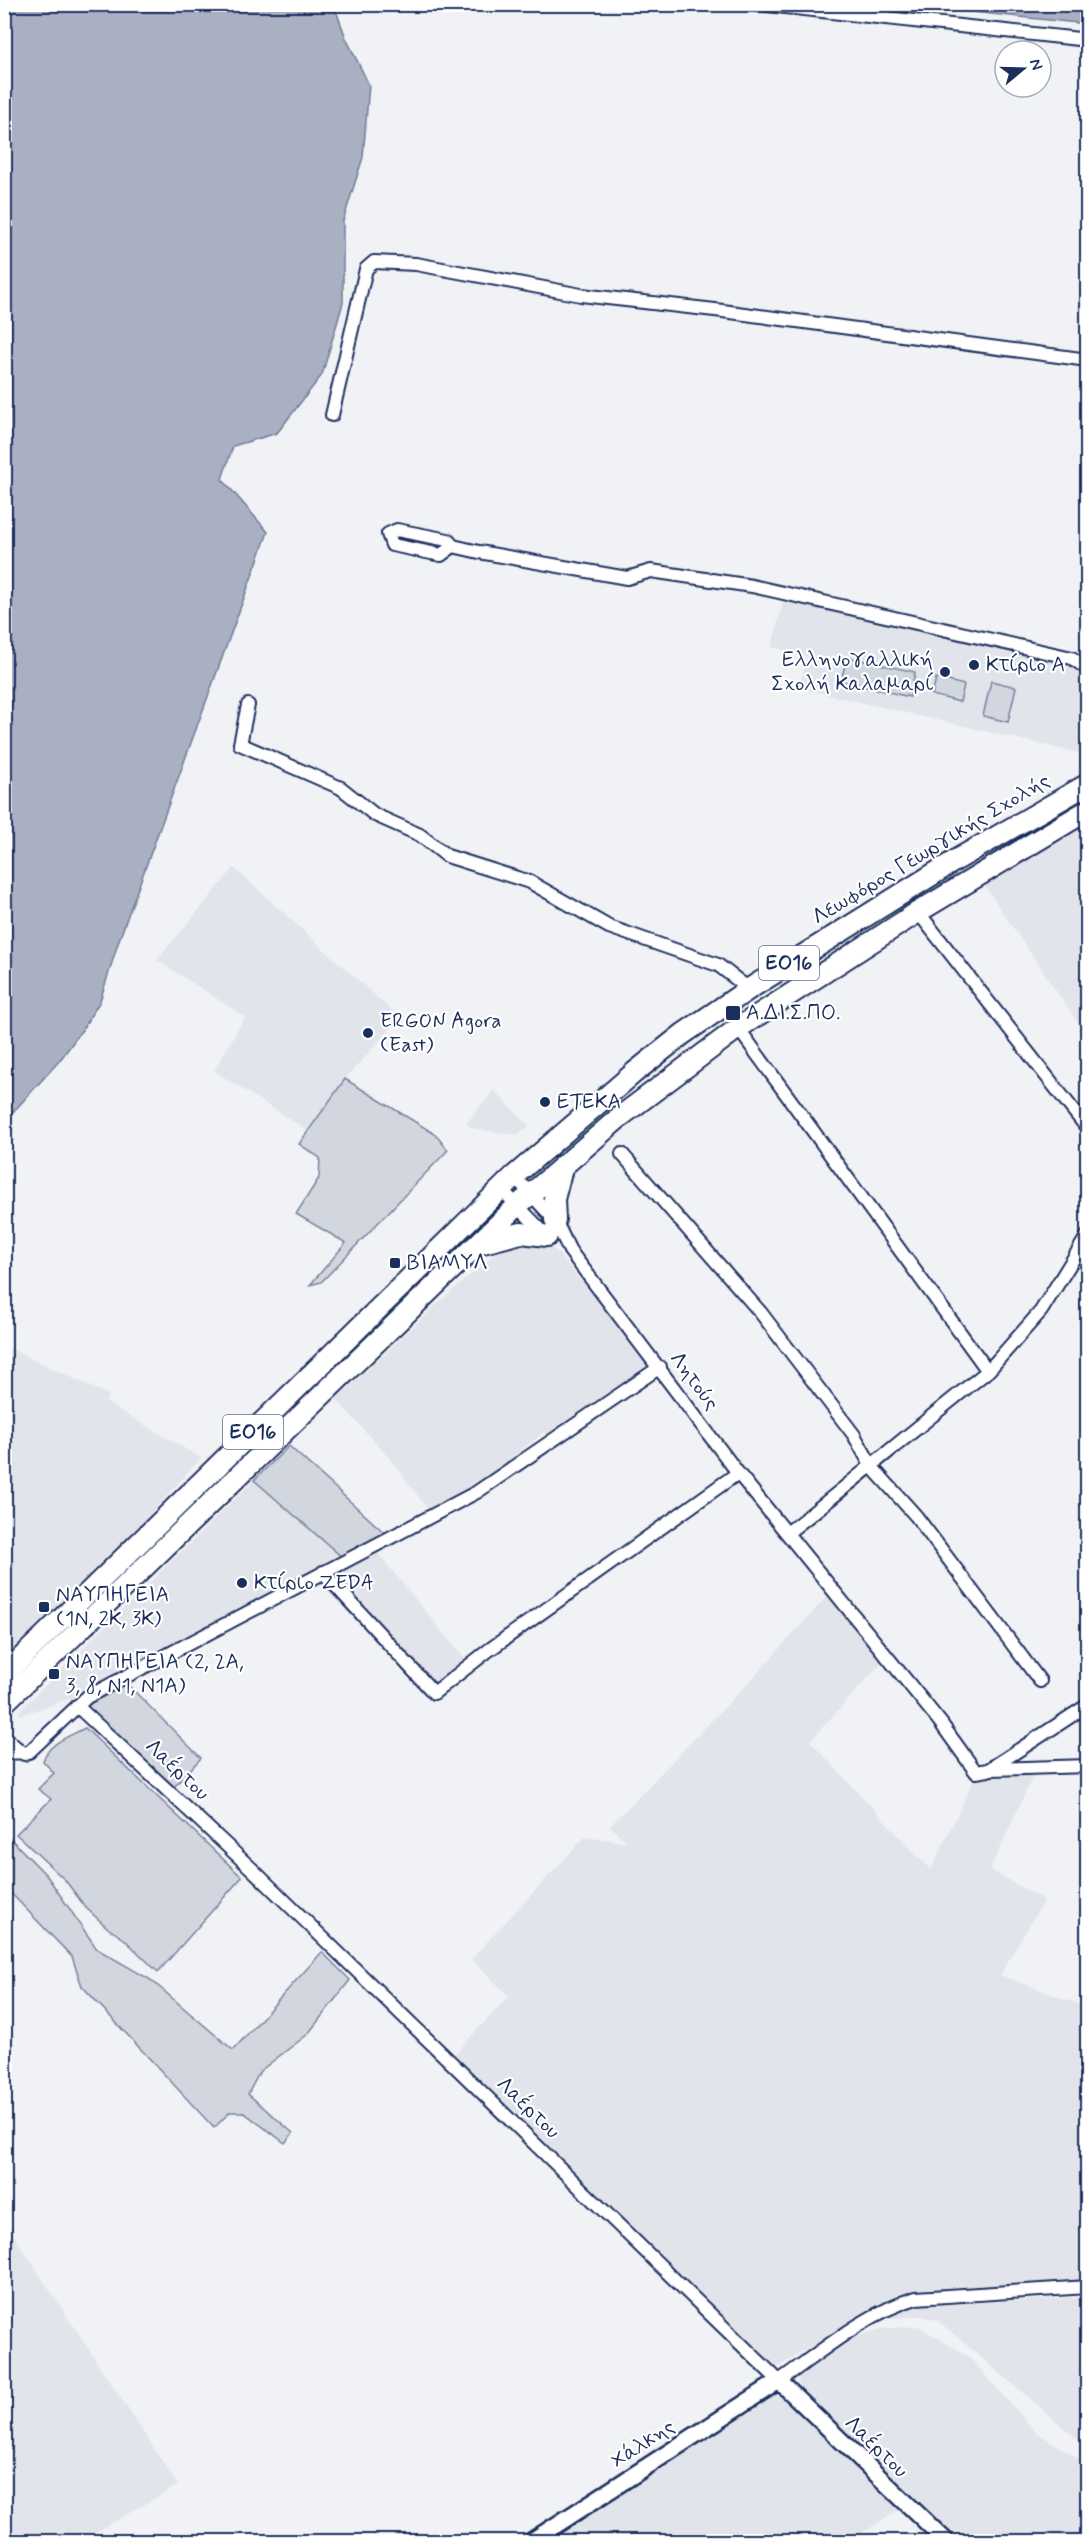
<svg xmlns="http://www.w3.org/2000/svg" width="1092" height="2546" font-family="Mynerve,sans-serif">
  <rect width="100%" height="100%" fill="#f1f2f5"/>
  <filter id="ink" filterUnits="userSpaceOnUse"><feTurbulence type="fractalNoise" baseFrequency=".0167" numOctaves="2"/><feDisplacementMap in="SourceGraphic" scale="12" xChannelSelector="R" yChannelSelector="G"/><feConvolveMatrix kernelMatrix="1 2 1 2 8 2 1 2 1" color-interpolation-filters="sRGB"/></filter>
  <g filter="url(#ink)">
    <!-- built -->
    <path fill="#e1e4ea" d="M786,588L1087,657V755L799,688L807,656L772,647Z
      M1087,819V1036L982,882Z
      M234,868L400,1018L345,1079L308,1131L214,1071L245,1017L157,960Z
      M494,1090L529,1126L517,1135L475,1129L466,1124Z
      M510,1241H539L555,1250L654,1366L551,1437L545,1431L489,1477L431,1513L391,1460L336,1399L437,1304Z
      M5,1346L109,1395L105,1402L201,1458L5,1675Z
      M254,1480L343,1558L81,1695L21,1715L19,1711Z
      M376,1551L468,1663L430,1695L319,1583Z
      M830,1593L885,1659L810,1741L931,1870L975,1777L1034,1774L990,1870L1044,1900L1000,1975L1081,2005L1082,2053H1088L1087,2283L944,2288L907,2293L867,2310L775,2369L451,2058L509,1996L471,1959L586,1836L628,1843L610,1826L751,1680Z
      M5,2222L178,2485L81,2541H5Z
      M1087,2297V2447L937,2320L921,2316L887,2318L902,2307Z
      M918,2326L968,2356L1036,2432L1087,2464V2541H954L799,2395L798,2371L854,2337L880,2329Z
      M770,2394L787,2399L902,2508L849,2541L537,2542Z"/>
    <!-- green -->
    <path fill="#d2d6df" stroke="#76829e" stroke-width="1.5" d="M847,657L915,672L910,697L841,681Z
      M936,678L964,685L960,702L932,695Z
      M991,681L1016,687L1008,722L983,716Z
      M345,1079L435,1134L448,1150L330,1273L321,1282L310,1285L346,1243L296,1214L319,1178L320,1158L299,1144Z
      M289,1446L387,1535L343,1558L254,1480Z
      M126,1683L201,1758L174,1787L86,1706Z
      M85,1728L242,1877L158,1972L124,1939L109,1929L86,1908L65,1880L16,1834L51,1799L38,1789L54,1773L43,1761C48,1743 70,1736 85,1728Z
      M5,1833L47,1876L97,1949L151,1980L233,2050L322,1952L350,1980L308,2034L260,2071L248,2094L293,2133L285,2143L243,2112H230L214,2128L82,1986L72,1957L5,1887Z"/>
    <!-- water -->
    <path fill="#a8b0c2" stroke="#707c9a" stroke-width="1.5" d="M5,4L334,5L346,38L369,85L363,157L343,221V303L322,375L277,433L233,446L222,479L268,532L119,940L100,1001L82,1030L60,1060L5,1121Z
      M904,5H1087V24Z"/>
    <g fill="none" stroke-linecap="round" stroke-linejoin="round">
      <!-- minor casing -->
      <g stroke="#1b2f5e" stroke-width="16">
        <path id="minor" d="M758,4L1088,40
          M332,415L366,269L374,262L416,264L581,295L715,310L1088,360
          M453,546L441,555L392,545L388,534L397,530L448,540L453,546L479,552L627,578L651,571L752,586L1072,658L1088,669
          M248,705L240,744L341,788L375,815L420,835L447,856L530,882L609,927L718,965L749,989
          M918,912L1088,1129
          M738,1028L988,1371C920,1424 855,1481 787,1533
          M622,1154L761,1313L854,1435L872,1467L916,1516L1040,1681
          M514,1176L555,1220L570,1251L738,1473L940,1722L976,1772L988,1770L1088,1705
          M501,1189L546,1235
          M988,1371L1041,1311L1088,1235
          M323,1572L434,1693L489,1650L738,1473
          M77,1706L254,1871L779,2381C822,2351 866,2313 916,2298L1088,2287
          M4,1737L24,1754
          M4,1753L29,1752L87,1697L477,1492L660,1367
          M991,1769L1088,1766"/>
      </g>
      <!-- tertiary casing -->
      <g stroke="#1b2f5e" stroke-width="20">
        <path id="tertiary" d="M530,2542L779,2381L947,2542"/>
      </g>
      <!-- primary casing -->
      <g stroke="#1b2f5e" stroke-width="24">
        <path id="primary" d="M555,1220L554,1199L563,1165
          M483,1243L521,1233L547,1236
          M4,1675L514,1176L635,1072L683,1034L749,989L956,860L1088,784
          M4,1703L517,1206L621,1116L738,1028L918,912L1088,810"/>
      </g>
      <!-- minor -->
      <use href="#minor" stroke="#fff" stroke-width="12"/>
      <!-- tertiary -->
      <use href="#tertiary" stroke="#fff" stroke-width="15"/>
      <!-- primary -->
      <use href="#primary" stroke="#fff" stroke-width="20"/>
    </g>
  </g>
  <!-- markers -->
  <g fill="#1b2f5e" stroke="#fff" stroke-width="2">
    <circle cx="974" cy="665" r="6"/>
    <circle cx="945" cy="672" r="6"/>
    <rect x="725" y="1005" width="16" height="16" rx="3"/>
    <circle cx="368" cy="1033" r="6"/>
    <circle cx="545" cy="1102" r="6"/>
    <rect x="389" y="1257" width="12" height="12" rx="3"/>
    <circle cx="242" cy="1583" r="6"/>
    <rect x="38" y="1601" width="12" height="12" rx="3"/>
    <rect x="48" y="1668" width="12" height="12" rx="3"/>
  </g>
  <g text-anchor="middle" dominant-baseline="central" stroke-width="4.5" stroke-linejoin="round" paint-order="stroke">
    <!-- shield labels -->
    <g fill="#fff" stroke="#5f6d8e" stroke-width="1.5">
      <rect x="759" y="946" width="60" height="34" rx="4.5"/>
      <rect x="223" y="1415" width="60" height="34" rx="4.5"/>
    </g>
    <g font-size="20" font-weight="bold" fill="#1b2f5e">
      <text x="789" y="963">ΕΟ16</text>
      <text x="253" y="1432">ΕΟ16</text>
    </g>
    <!-- poi labels -->
    <g font-size="21" fill="#1b2f5e" stroke="#fff" text-anchor="start">
      <text x="933" y="660" text-anchor="end">Ελληνογαλλική<tspan x="933" dy="24">Σχολή Καλαμαρί</tspan></text>
      <text x="986" y="665">Κτίριο Α</text>
      <text x="746" y="1013">Α.ΔΙ.Σ.ΠΟ.</text>
      <text x="380" y="1021">ERGON Agora<tspan x="380" dy="24">(East)</tspan></text>
      <text x="557" y="1102">ΕΤΕΚΑ</text>
      <text x="407" y="1263">ΒΙΑΜΥΛ</text>
      <text x="254" y="1583">Κτίριο ZEDA</text>
      <text x="56" y="1595">ΝΑΥΠΗΓΕΙΑ<tspan x="56" dy="24">(1Ν, 2Κ, 3Κ)</tspan></text>
      <text x="66" y="1662">ΝΑΥΠΗΓΕΙΑ (2, 2Α,<tspan x="66" dy="24">3, 8, Ν1, Ν1Α)</tspan></text>
    </g>
    <!-- street labels -->
    <g font-size="21" fill="#1b2f5e" stroke="#fff">
      <text transform="translate(931 849) rotate(-31)">Λεωφόρος Γεωργικής Σχολής</text>
      <text transform="translate(694 1381) rotate(53)">Λητούς</text>
      <text transform="translate(177 1770) rotate(43)">Λαέρτου</text>
      <text transform="translate(528 2108) rotate(44)">Λαέρτου</text>
      <text transform="translate(643 2444) rotate(-33)">Χάλκης</text>
      <text transform="translate(876 2447) rotate(44)">Λαέρτου</text>
    </g>
  </g>
  <!-- margin -->
  <rect width="1092" height="2546" fill="none" stroke="#fff" stroke-width="24"/>
  <rect x="12" y="12" width="1068" height="2522" fill="none" stroke="#1b2f5e" stroke-width="2" filter="url(#ink)"/>
  <!-- north arrow -->
  <g transform="translate(1023 69) rotate(71)"><circle r="28" fill="#ffffff" stroke="#a4acbf" stroke-width="1.5"/>
  <path d="M0-4.5L10 22L0 15L-10 22Z" fill="#1b2f5e"/>
  <text y="-9" font-size="16" font-weight="bold" text-anchor="middle" fill="#1b2f5e">N</text>
  </g>
</svg>
